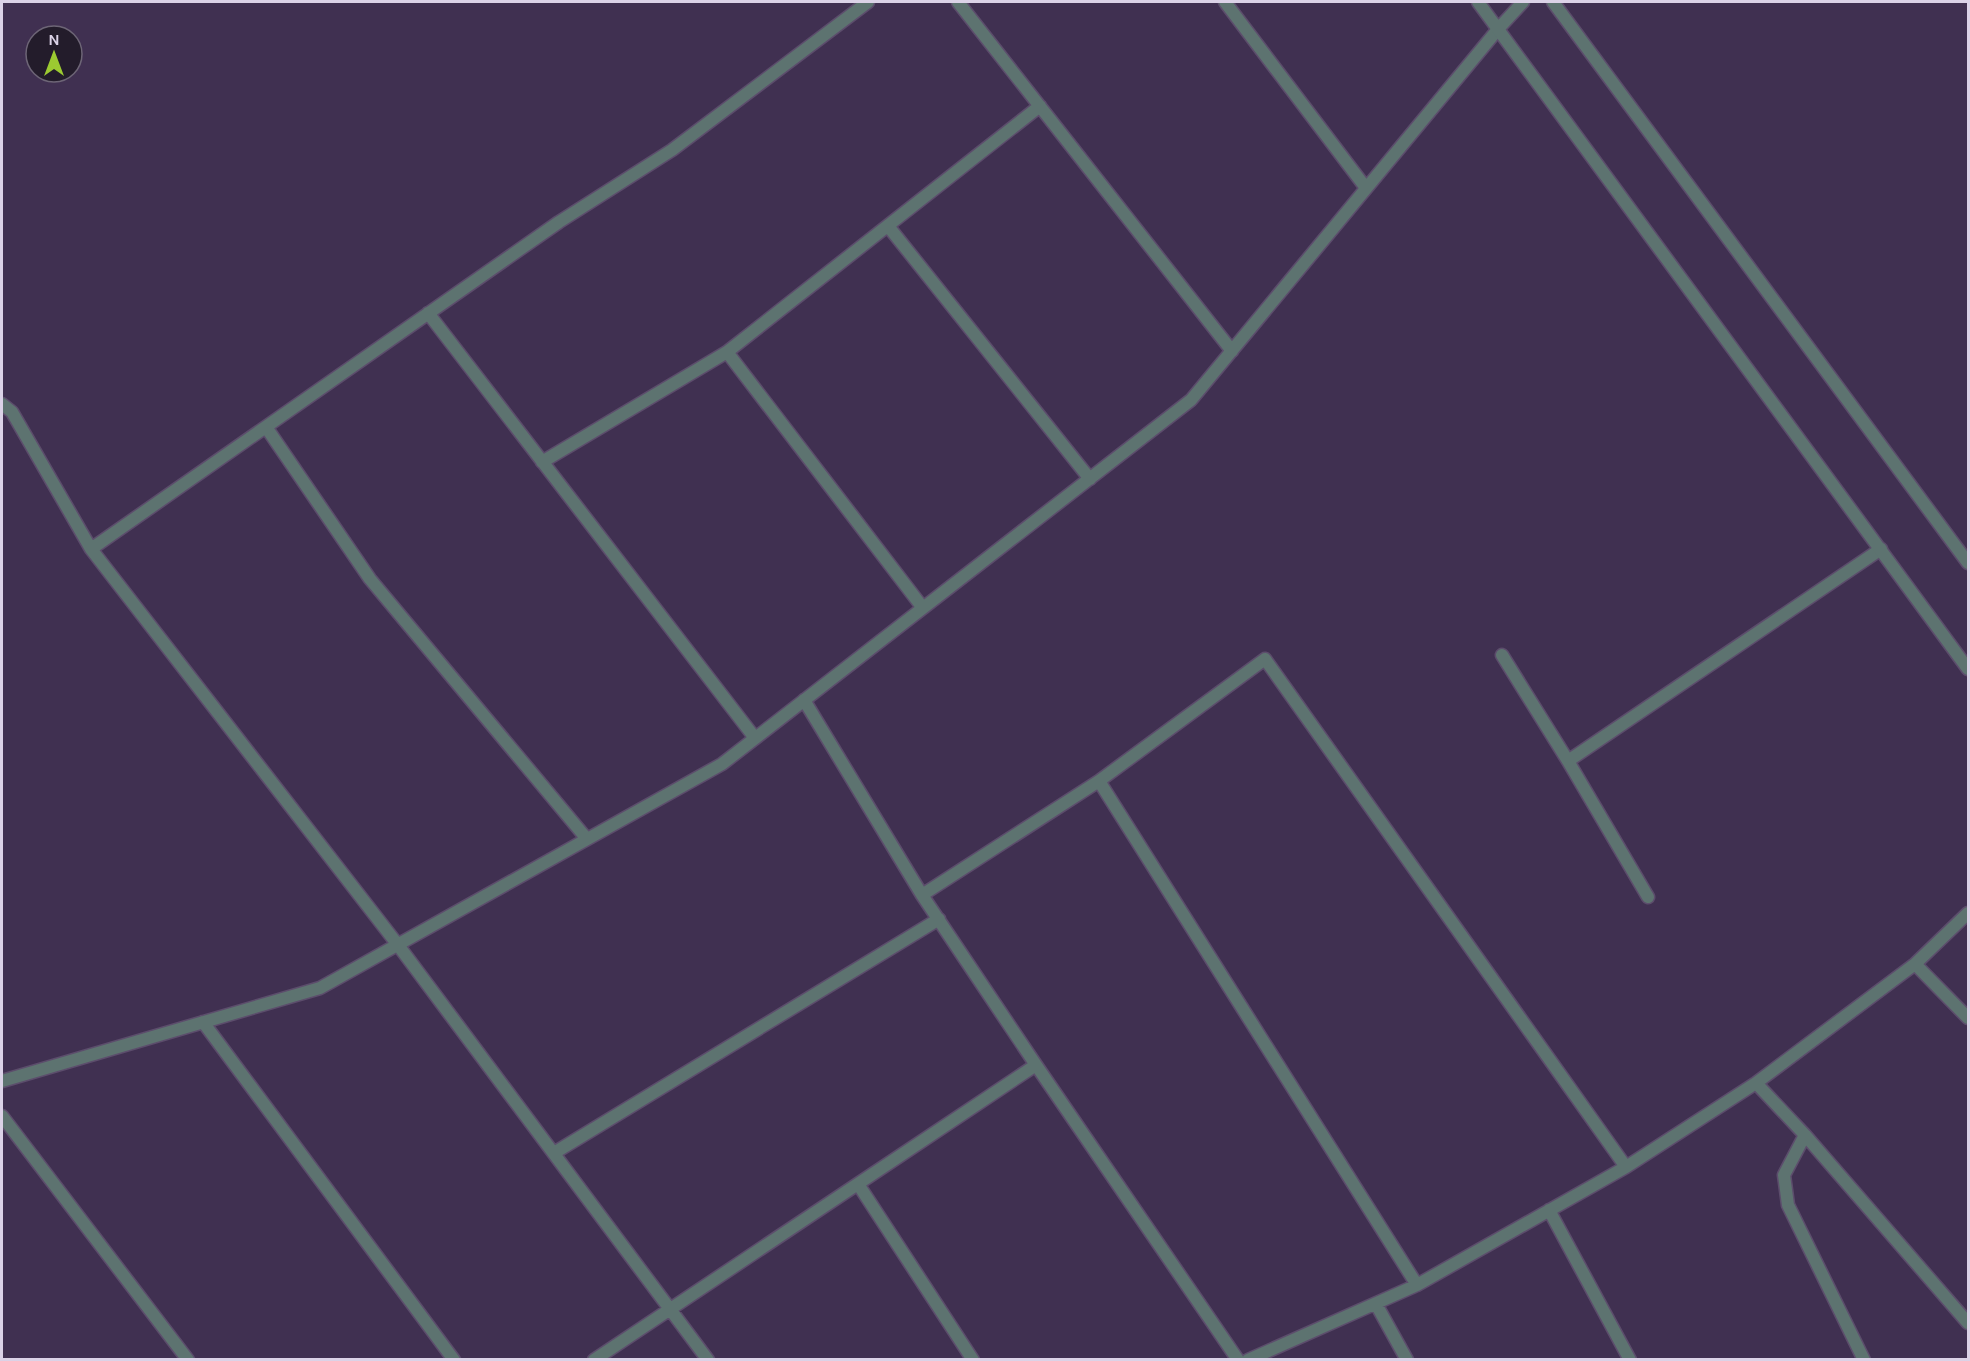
<svg xmlns="http://www.w3.org/2000/svg" width="1970" height="1361" font-family="Karla,sans-serif">
  <rect width="100%" height="100%" fill="#403051"/>
  <g fill="none" stroke-linecap="round" stroke-linejoin="round">
    <!-- minor casing -->
    <g stroke="#5c4d6c" stroke-width="15">
      <path id="minor" d="M958,2L1232,351
        M1225,2L1366,188
        M888,226L1090,479
        M428,313L755,738
        M727,352L923,608
        M2,404L12,412L91,549L398,945L708,1360
        M266,427L370,579L587,839
        M542,462L727,352L1040,106
        M91,549L559,222L672,150L868,2
        M1502,655L1568,761
        M804,700L922,895L1036,1065L1238,1360
        M1099,781L1417,1285
        M922,895L1099,781L1265,659L1626,1167
        M1648,897L1568,761L1881,549
        M1915,964L1968,1018
        M203,1022L454,1360
        M2,1081L320,988L722,764L1191,400L1499,28
        M1756,1083L1805,1135L1968,1323
        M2,1116L188,1360
        M1805,1135L1784,1175L1788,1205L1864,1360
        M554,1153L939,919
        M858,1184L973,1360
        M1549,1210L1630,1360
        M1376,1304L1407,1360
        M594,1360L1036,1065
        M1248,1360L1417,1285L1626,1167L1756,1083L1915,964L1968,913"/>
    </g>
    <!-- tertiary casing -->
    <g stroke="#5c4d6c" stroke-width="15">
      <path id="tertiary" d="M1478,2L1968,669
        M1553,2L1968,563
        M1499,28L1523,2"/>
    </g>
    <!-- minor -->
    <use href="#minor" stroke="#5d7370" stroke-width="12"/>
    <!-- tertiary -->
    <use href="#tertiary" stroke="#5d7370" stroke-width="12"/>
  </g>
  <!-- border -->
  <rect width="1970" height="1361" fill="none" stroke="#dbd2e7" stroke-width="6"/>
  <!-- north arrow -->
  <g transform="translate(54 54)"><circle r="28" fill="#231c2b" stroke="#6d6576" stroke-width="1.5"/>
  <path d="M0-4.5L10 22L0 15L-10 22Z" fill="#9cca31"/>
  <text y="-9" font-size="16" font-weight="bold" text-anchor="middle" fill="#dbd2e7">N</text>
  </g>
</svg>
